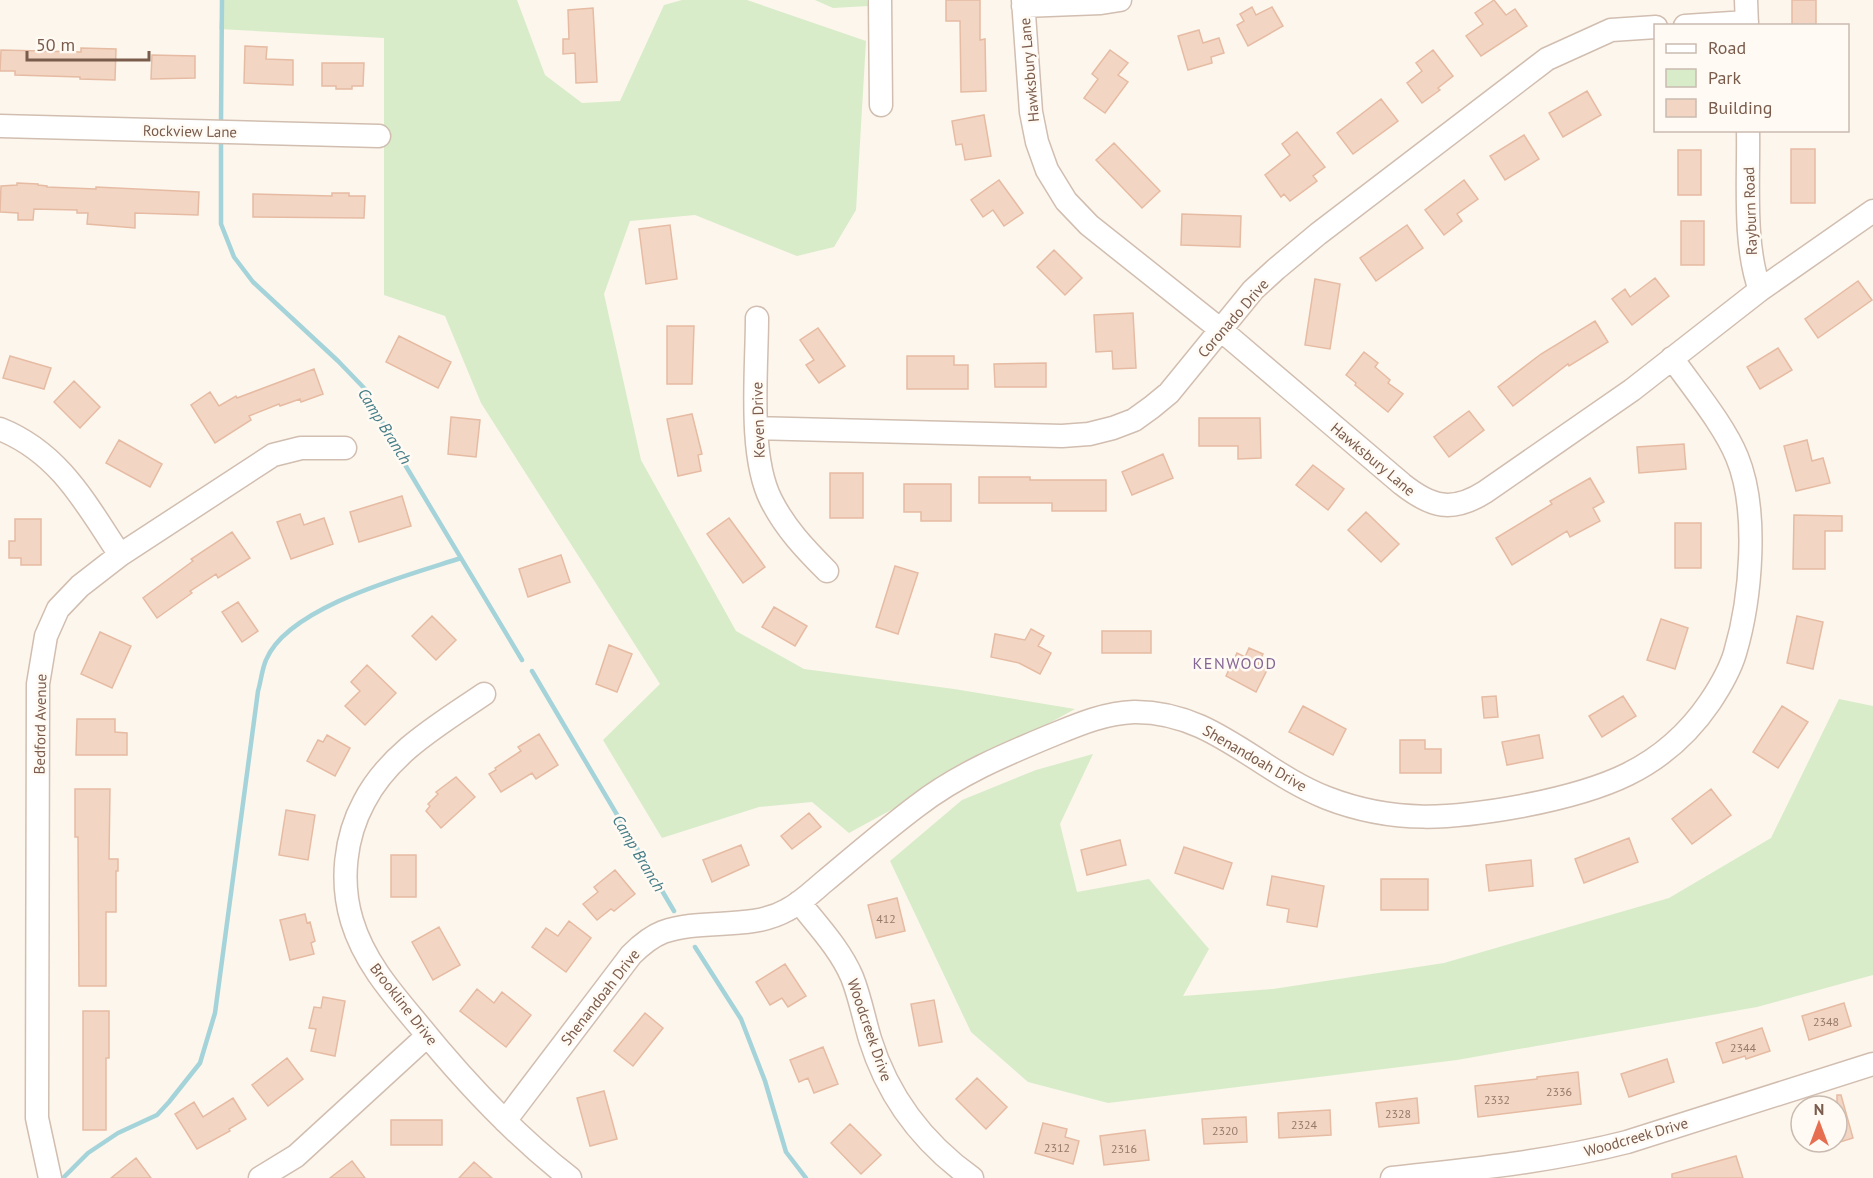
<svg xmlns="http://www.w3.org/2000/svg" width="1873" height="1178" font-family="'PT Sans',sans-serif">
  <rect width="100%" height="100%" fill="#fdf6ec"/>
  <!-- green -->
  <path fill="#d8ecc9" d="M222,0H517L545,75L582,103L620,101L664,5L682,0H747L866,41L856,210L834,247L797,256L695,215L630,221L604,294L641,460L736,631L804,669L954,689L1075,709L849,833L812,802L759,807L662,838L603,740L660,684L481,403L445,316L384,295V38L219,29Z
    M815,0H867L868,6L833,8Z
    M1839,699L1873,706V975L1757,1007L1457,1060L1108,1103L1028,1082L971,1032L890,861L962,800L1036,770L1093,754L1060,824L1077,892L1149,879L1209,949L1183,996L1273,989L1444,963L1669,898L1771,838Z"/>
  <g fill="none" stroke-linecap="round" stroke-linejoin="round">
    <!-- stream -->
    <path stroke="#a5d3da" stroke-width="4.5" d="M221,121L222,0
      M221,143V224L234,257L253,282L338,361L365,389L401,458L522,660
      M532,671L674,911
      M695,947L741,1019L765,1081L786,1152L806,1178
      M63,1178L88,1153L118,1133L157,1115L169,1102L200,1063L215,1013L258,691C261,681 262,669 266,660C288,606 409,575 461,558"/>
  </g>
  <!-- building -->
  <path fill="#f3d5c3" stroke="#e6bba3" stroke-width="1.5" d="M946,0H980V40L985,39L986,91L961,92L960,21H946Z
    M1494,0L1506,15L1515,9L1527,26L1481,56L1466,36L1483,24L1475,13Z
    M1792,0H1816V26H1792Z
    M1252,7L1256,15L1272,7L1283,26L1248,46L1237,25L1244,21L1240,14Z
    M593,8L597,82L576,83L575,53L563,54V39H569L568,10Z
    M1199,30L1203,43L1219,38L1224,53L1211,57L1212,63L1188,70L1178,36Z
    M245,46L267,47L266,59L293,60V85L244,83Z
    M81,48L116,49L115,80L80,79V77L15,75V71H0L1,50L81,52Z
    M1110,50L1128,63L1118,75L1128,82L1105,113L1084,98L1098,79L1092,74Z
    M1433,50L1453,76L1438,88L1440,90L1422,103L1407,83L1422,71L1416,63Z
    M152,55L195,56V78L151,79Z
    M322,63H364L363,86H352V89H336V86H322Z
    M1587,91L1601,115L1563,137L1549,113Z
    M1381,99L1398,121L1353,154L1337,133Z
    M984,115L991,156L965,160L962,144L956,145L952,121Z
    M1297,132L1325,167L1313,176L1317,181L1290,201L1284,194L1281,197L1265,175L1290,155L1282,144Z
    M1524,135L1539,159L1505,180L1490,156Z
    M1114,143L1160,191L1142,208L1096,160Z
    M1791,149H1815V203H1791Z
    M1678,150H1701V195H1678Z
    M999,180L1023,213L1004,226L993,210L983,217L971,200Z
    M1464,180L1478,199L1457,214L1462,221L1444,235L1425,210Z
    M17,183L38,184V185L47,186V187L96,189V187L199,192L198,215L135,213V228L87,224L88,213H77V210L34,209L33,220H18V213L0,212L1,186L17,185Z
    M332,193H349V196H365L364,218L253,217V194L332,196Z
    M1182,214L1241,216L1240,247L1181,245Z
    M1681,221H1704V265H1681Z
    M670,225L677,279L646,284L639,229Z
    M1407,225L1423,248L1376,281L1360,258Z
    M1054,250L1082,278L1065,295L1037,267Z
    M1655,278L1669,296L1632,325L1612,299L1625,289L1630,297Z
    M1315,279L1340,284L1330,349L1305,345Z
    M1858,281L1872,300L1818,338L1805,319Z
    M1133,313L1136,368L1113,369L1112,351L1096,352L1094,315Z
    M1595,321L1608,342L1569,366L1568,364L1513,406L1498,387L1541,354Z
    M667,326H694L692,384H667Z
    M818,328L845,366L819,383L806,365L814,360L800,340Z
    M399,336L451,362L438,388L386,362Z
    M1778,348L1792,370L1760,389L1747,367Z
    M1364,352L1378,363L1375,367L1390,380L1388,383L1403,394L1388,412L1355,385L1356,383L1346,375Z
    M10,356L51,368L44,389L3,378Z
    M907,356H954V365H968V389H907Z
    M1046,363V387H995L994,364Z
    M314,369L323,394L301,402L300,399L280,406L279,404L249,416L251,420L215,443L191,405L210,392L219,406L236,396L237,398Z
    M74,381L100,407L80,428L54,402Z
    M1469,411L1484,430L1449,457L1434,437Z
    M692,414L702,454L698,455L701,471L678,476L667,419Z
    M451,417L480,420L476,457L448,454Z
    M1199,418H1260L1261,458L1238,459V446H1199Z
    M119,440L162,464L150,487L106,463Z
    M1807,440L1812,461L1823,458L1830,483L1796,491L1784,446Z
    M1684,444L1686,469L1639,473L1637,447Z
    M1163,454L1173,478L1132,495L1122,472Z
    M1313,465L1344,489L1328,510L1296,485Z
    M830,473H863V518H830Z
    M979,477H1030V480H1106V511H1052V503H979Z
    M1590,478L1604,502L1593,508L1600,521L1570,537L1567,531L1512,565L1496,538L1552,504L1550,501Z
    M904,484H951V521H921V512H904Z
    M402,496L411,526L359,542L350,512Z
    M1366,512L1399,544L1381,562L1348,530Z
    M300,514L304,525L324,518L333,544L291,559L277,522Z
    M1794,515L1842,516V531H1825V569H1793Z
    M729,518L765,567L743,583L707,534Z
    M15,519H41V565H21V558H9V541H15Z
    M1675,523H1701V568H1675Z
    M232,532L250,558L218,578L216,574L190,591L192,593L157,618L143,598L193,561L191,559Z
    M561,555L570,582L528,597L519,569Z
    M895,566L918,573L898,634L876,627Z
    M238,602L258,631L242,642L222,612Z
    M774,607L807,626L795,646L762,627Z
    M432,616L456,640L436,660L412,636Z
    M1797,616L1823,622L1813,669L1787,663Z
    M1661,619L1688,628L1675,669L1647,660Z
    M1031,629L1044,636L1038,646L1051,653L1040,674L1019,663L991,657L995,634L1025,640Z
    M1102,631H1151V653H1102Z
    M100,632L131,646L112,688L81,674Z
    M609,645L632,654L617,692L596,684Z
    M1249,648L1263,654L1258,665L1267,670L1256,692L1226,676L1237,653L1245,657Z
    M367,665L396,693L365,725L345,706L360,691L351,682Z
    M1496,696L1498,717L1484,718L1482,697Z
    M1623,696L1636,716L1602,737L1589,716Z
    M1303,706L1346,729L1333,755L1289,732Z
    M1782,706L1808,722L1778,768L1753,752Z
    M77,719H115V732L127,733V755H76Z
    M539,734L558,765L536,779L532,773L501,792L489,774L496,770L495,768L521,751L518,747Z
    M327,735L350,748L335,776L307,761L318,740L323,742Z
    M1539,735L1543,758L1507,765L1502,742Z
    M1400,740H1425V749H1441V773H1400Z
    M456,777L475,797L441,828L426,811L430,806L428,804L438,794L436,792Z
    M75,789H110L109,859H118V871H116V912H106V986H79L78,837H75Z
    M1711,789L1731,815L1692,844L1672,819Z
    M286,810L315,815L308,860L279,855Z
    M809,813L821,827L792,849L781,836Z
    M1629,838L1638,862L1584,883L1575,859Z
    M1120,840L1126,865L1087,875L1081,850Z
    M741,845L749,865L712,882L703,860Z
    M1184,847L1232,863L1223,889L1175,873Z
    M391,855H416V897H391Z
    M1531,860L1533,886L1489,891L1486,865Z
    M615,870L635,894L614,911L611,909L597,920L583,904L598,892L594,887Z
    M1272,876L1324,886L1317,927L1287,922L1289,909L1267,905Z
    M1381,879H1428V910H1381Z
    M897,898L905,931L876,938L868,905Z
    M305,914L307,923L310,922L315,941L311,943L314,954L290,960L280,920Z
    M569,921L591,938L566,972L532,947L546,928L558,936Z
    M439,927L460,965L433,980L412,942Z
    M785,964L806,996L788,1007L782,998L770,1005L756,982Z
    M477,989L494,1003L502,992L531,1015L506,1047L460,1011Z
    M323,997L345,1001L335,1056L311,1051L316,1029L309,1028L314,1007L321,1008Z
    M934,1000L942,1042L919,1046L911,1004Z
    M1844,1003L1851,1026L1809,1040L1802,1016Z
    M83,1011H109V1058H106V1130H83Z
    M645,1013L663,1028L633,1066L614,1051Z
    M1762,1028L1770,1051L1746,1059L1745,1056L1723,1063L1716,1043Z
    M823,1047L838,1084L814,1093L808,1078L799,1082L790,1060Z
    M287,1058L303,1079L268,1106L252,1085Z
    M1667,1059L1674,1082L1629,1097L1621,1074Z
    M1578,1072L1581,1104L1478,1117L1475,1086L1537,1079V1077Z
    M977,1078L1007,1107L986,1129L956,1099Z
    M604,1091L617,1139L590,1146L577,1098Z
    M1837,1095H1841L1853,1138L1837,1143Z
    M233,1098L246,1119L229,1129L230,1131L197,1149L175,1114L194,1102L203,1117Z
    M1417,1098L1419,1123L1379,1127L1376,1103Z
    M1330,1110L1331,1135L1279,1138L1278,1113Z
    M1246,1117L1247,1142L1204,1144L1202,1119Z
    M391,1120H442V1145H391Z
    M1043,1123L1067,1129L1065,1137L1079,1141L1073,1164L1035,1153Z
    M850,1124L881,1155L861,1174L831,1143Z
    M1145,1130L1149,1160L1104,1165L1100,1136Z
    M1736,1156L1743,1178H1672V1174Z
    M136,1158L151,1178H111Z
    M352,1161L365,1178H330Z
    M474,1162L492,1178H459Z"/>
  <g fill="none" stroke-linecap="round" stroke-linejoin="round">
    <!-- minor casing -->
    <g stroke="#d1beb0" stroke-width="25">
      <path id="minor" d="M880,0L881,105
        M1023,0L1031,112L1037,142L1047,170L1066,201L1089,225L1221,330L1402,484C1431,507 1452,513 1485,492L1632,390L1760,290L1873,211
        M1746,0L1747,26
        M1023,6L1101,3L1120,0
        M1685,26L1747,22
        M0,126L379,136
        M1748,130C1749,180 1743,244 1760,290
        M757,318C757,369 748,455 771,500C785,528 805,549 827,571
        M756,428L1062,436L1089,434L1113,428L1134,420L1152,407L1169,393L1253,290L1276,269L1318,234L1547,59L1611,30L1656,27
        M0,429C60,453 86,504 120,555
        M484,694C440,724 389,753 364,802C345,837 340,882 352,921C364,961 391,992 417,1023C463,1080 512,1133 570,1178
        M799,902C818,926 840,949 852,977C860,997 864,1019 870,1039C888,1097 923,1143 972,1178
        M505,1121L631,955C640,946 650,937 663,932C702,918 750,931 787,910C801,903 813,891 825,881C855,856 885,830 917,806C957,775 1004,755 1050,736C1077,725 1104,713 1134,712C1212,711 1258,771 1327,798C1394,824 1452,819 1522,806C1600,791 1663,771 1710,702C1720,687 1730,670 1735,653C1751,599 1759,510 1737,457C1724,425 1693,388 1672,358
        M50,1178L37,1118L38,684L46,636L58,609L80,586L120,555L273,455L301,448H345
        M260,1178L296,1156L427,1036
        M1392,1178C1471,1169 1549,1162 1627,1142L1873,1064"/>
    </g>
    <!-- minor -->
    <use href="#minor" stroke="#fff" stroke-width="22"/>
  </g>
  <g text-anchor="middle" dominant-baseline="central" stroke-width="5" stroke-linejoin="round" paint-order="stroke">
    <!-- number labels -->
    <g font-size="12" fill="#987a6a">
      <text x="886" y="918">412</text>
      <text x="1826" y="1021">2348</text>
      <text x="1743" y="1047">2344</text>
      <text x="1559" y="1091">2336</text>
      <text x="1497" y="1099">2332</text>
      <text x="1398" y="1113">2328</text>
      <text x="1304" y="1124">2324</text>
      <text x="1225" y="1130">2320</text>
      <text x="1057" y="1147">2312</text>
      <text x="1124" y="1148">2316</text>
    </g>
    <!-- street labels -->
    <g font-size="15" fill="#7a5c4d" stroke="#fffaf3">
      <text transform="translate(1029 70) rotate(-95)">Hawksbury Lane</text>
      <text transform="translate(190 131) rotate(1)">Rockview Lane</text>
      <text transform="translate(1750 211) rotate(-92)">Rayburn Road</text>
      <text transform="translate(1233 318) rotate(-49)">Coronado Drive</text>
      <text transform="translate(758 420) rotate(-92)">Keven Drive</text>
      <text transform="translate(1373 459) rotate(40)">Hawksbury Lane</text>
      <text transform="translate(40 724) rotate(-89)">Bedford Avenue</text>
      <text transform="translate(1255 758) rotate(30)">Shenandoah Drive</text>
      <text transform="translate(600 997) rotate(-52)">Shenandoah Drive</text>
      <text transform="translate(404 1004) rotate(52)">Brookline Drive</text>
      <text transform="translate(870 1030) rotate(71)">Woodcreek Drive</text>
      <text transform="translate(1636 1137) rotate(-16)">Woodcreek Drive</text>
    </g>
    <!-- water labels -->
    <g font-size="16" font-style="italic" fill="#437c86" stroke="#fffaf3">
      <text transform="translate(385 426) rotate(58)">Camp Branch</text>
      <text transform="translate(639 853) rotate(59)">Camp Branch</text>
    </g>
    <!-- neighbourhood labels -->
    <g font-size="16" letter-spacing="1.5" fill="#846695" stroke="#fffaf3">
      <text x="1235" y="663">KENWOOD</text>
    </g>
  </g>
  <!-- legend -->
  <rect x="1654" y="24" width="195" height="108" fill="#fffaf3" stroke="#cabbb1" stroke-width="1.5"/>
  <rect x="1666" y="44" width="30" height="9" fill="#ffffff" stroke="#cabbb1" stroke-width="1.5"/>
  <text x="1708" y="54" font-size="18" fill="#7a5c4d">Road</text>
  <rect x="1666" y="69" width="30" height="18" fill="#d8ecc9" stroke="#cabbb1" stroke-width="1.5"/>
  <text x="1708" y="84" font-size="18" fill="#7a5c4d">Park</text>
  <rect x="1666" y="99" width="30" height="18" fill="#f3d5c3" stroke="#cabbb1" stroke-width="1.5"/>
  <text x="1708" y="114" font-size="18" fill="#7a5c4d">Building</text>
  <!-- north arrow -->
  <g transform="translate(1819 1124)"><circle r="28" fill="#fffaf3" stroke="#cabbb1" stroke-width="1.5"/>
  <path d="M0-4.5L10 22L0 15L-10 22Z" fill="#e76f51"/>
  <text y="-9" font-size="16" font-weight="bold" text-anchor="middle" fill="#7a5c4d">N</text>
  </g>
  <!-- scale -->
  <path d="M27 51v9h122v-9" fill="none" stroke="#7a5c4d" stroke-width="3"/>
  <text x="36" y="51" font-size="18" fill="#7a5c4d" stroke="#fffaf3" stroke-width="4.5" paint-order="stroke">50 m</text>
</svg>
